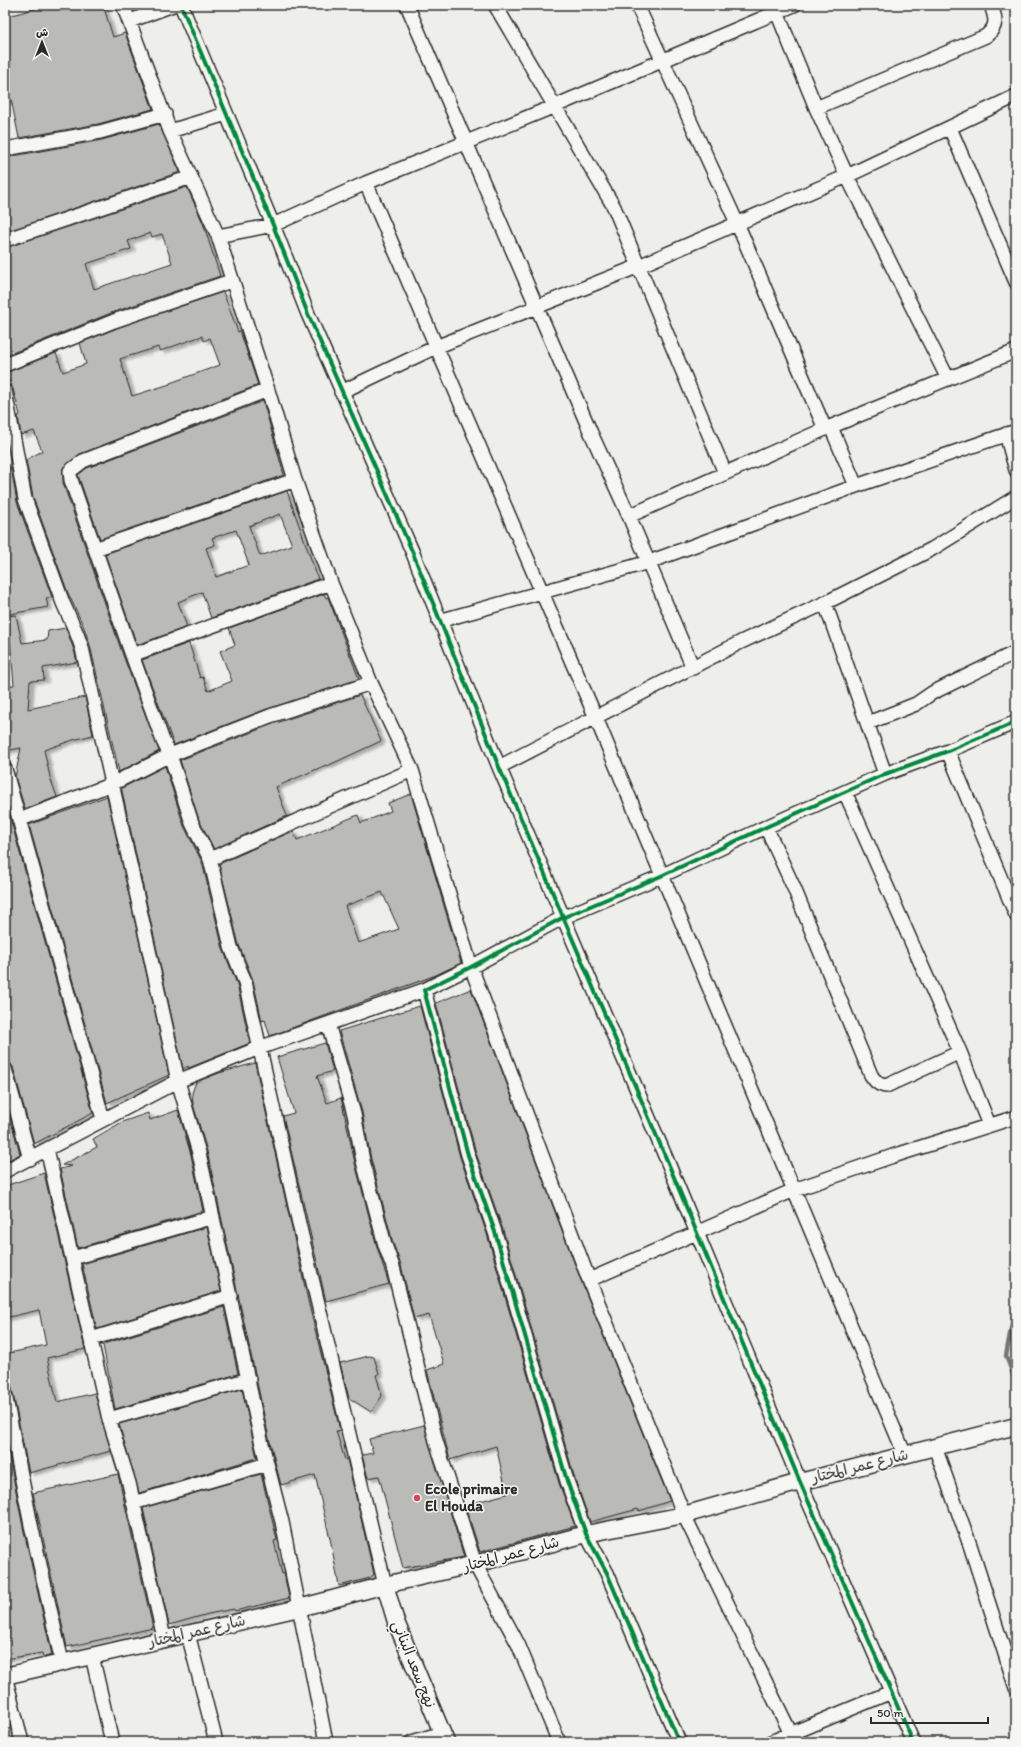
<svg xmlns="http://www.w3.org/2000/svg" width="1021" height="1747" font-family="Itim,'Playpen Sans Arabic',sans-serif">
  <defs>
    <filter id="shadow"><feDropShadow dx="4.5" dy="2.5" stdDeviation="1" flood-color="#0004"/></filter>
  </defs>
  <rect width="100%" height="100%" fill="#eeeeea"/>
  <filter id="ink" filterUnits="userSpaceOnUse"><feTurbulence type="fractalNoise" baseFrequency=".025" numOctaves="2"/><feDisplacementMap in="SourceGraphic" scale="8" xChannelSelector="R" yChannelSelector="G"/><feConvolveMatrix kernelMatrix="1 2 1 2 8 2 1 2 1" color-interpolation-filters="sRGB"/></filter>
  <g filter="url(#ink)">
    <g fill="none" stroke-linecap="round" stroke-linejoin="round">
      <!-- stream -->
      <path stroke="#757573" stroke-width="4.5" d="M1016,1302L1006,1356L1016,1382"/>
    </g>
    <!-- building -->
    <path fill="#babab7" stroke="#2b2b2b" fill-rule="evenodd" filter="url(#shadow)" d="M48,5H103L113,37L125,33L153,109L98,124L19,138L11,99L5,101V15L16,14Z
      M159,124L180,172L5,232V159L13,156L102,140Z
      M187,187L203,223L220,276L111,313L5,356V248ZM150,233L152,237L162,234L172,263L94,289L86,264L131,249L128,241Z
      M223,292L238,332L240,331L258,385L80,454L63,468V483L124,658L159,751L119,772L90,645L83,625L68,593L33,497L26,460L42,451L34,431L21,435L18,416L20,415L13,389L5,373L56,353L63,372L86,364L80,343L117,328ZM202,336L204,341L210,338L220,365L170,383V384L132,396L120,359L158,347L160,351Z
      M263,401L284,475L100,539L78,475L87,468Z
      M11,467L17,502L52,597L46,598L48,607L5,615V470Z
      M287,491L318,579L211,618L202,592L178,602L187,627L137,645L105,554ZM280,514L292,545L260,556L249,526ZM236,530L249,565L216,577L206,548L215,545L212,538Z
      M324,594L326,598L328,597L359,679L267,709L174,745L142,660L189,643L200,678L203,677L208,691L232,681L220,651L235,645L229,628Z
      M16,615L22,643L47,640L48,631L66,628L74,650L77,662L43,668L44,680L30,681L28,709L85,697L93,735L73,740L44,750L50,777L57,797L25,809L15,777L21,748L5,751V686L14,685L8,616Z
      M360,695L381,741L327,766L326,765L276,787L287,816L214,849L199,820L180,760L273,724Z
      M165,766L184,826L202,862L223,949L237,984L250,1043L189,1068L188,1066L183,1069L122,791V788Z
      M411,794L461,963L436,975L270,1036L265,1020L262,1021L253,980L239,945L219,864L293,831L297,840L358,815L361,823L391,811L388,803ZM382,892L399,929L358,943L345,906Z
      M107,796L169,1075L107,1103L29,825Z
      M5,807H7L93,1113L34,1144L13,1067L10,1063L6,1061L5,1056Z
      M471,989L582,1283L670,1501L639,1511L638,1509L590,1522L575,1479L503,1230L476,1153L436,1003Z
      M420,1006L460,1157L487,1234L559,1483L575,1526L480,1552L465,1505L507,1494L496,1446L450,1460L427,1370L444,1364L429,1315L414,1319L401,1265L393,1243L371,1159L362,1112L339,1031Z
      M325,1043L333,1071L317,1076L327,1103L341,1098L355,1163L377,1247L389,1284L326,1301L283,1116L294,1113L277,1057Z
      M255,1063L309,1305L340,1430L336,1431L345,1460L347,1459L374,1574L370,1578L339,1586L331,1543L315,1475L281,1485L269,1438L207,1151L193,1104L192,1093L196,1082L219,1073Z
      M5,1099L20,1154L5,1162Z
      M178,1110L191,1155L203,1211L78,1248L60,1169L72,1166L62,1165L97,1147L93,1139L122,1122L148,1113L150,1120Z
      M44,1173L85,1349L47,1358L57,1402L95,1393L111,1451L29,1473L5,1354L46,1345L39,1310L5,1318V1186Z
      M207,1227L221,1291L97,1329L82,1264Z
      M224,1307L238,1374L115,1409L103,1345H100Z
      M369,1356L374,1357L379,1374L376,1375L382,1396L371,1412L349,1398L340,1363Z
      M242,1389L257,1458L139,1493L119,1424Z
      M424,1425L464,1557L403,1568L379,1476L368,1478L362,1455L373,1453L369,1439Z
      M5,1435L23,1527L52,1655L43,1657L42,1653L5,1659Z
      M118,1474L153,1628L67,1647L33,1493Z
      M261,1474L277,1540L274,1541L282,1574L284,1573L289,1598L235,1611L234,1609L208,1614L169,1625L143,1508Z"/>
    <g fill="none" stroke-linecap="round" stroke-linejoin="round">
      <!-- minor casing -->
      <g stroke="#2b2b2b" stroke-width="16">
        <path id="minor" d="M123,5L170,131L218,236L268,390L295,480L331,583L371,683L412,770L471,967L589,1280L684,1515L795,1742
          M181,5L273,225L308,314L412,551L499,767L666,1158L800,1482L913,1742
          M407,5L591,433L629,516L693,668
          M495,5L614,207L725,473
          M637,5L737,223L825,429
          M774,5L816,108L847,176L948,379
          M130,21L173,5
          M816,108L986,36C998,26 996,19 991,5
          M950,128L1016,282
          M170,131L226,114
          M5,149L100,132L165,114
          M366,183L596,718L905,1455
          M218,236L273,225L366,183L555,106L794,5
          M5,240L191,177
          M5,365L114,321L231,281
          M5,391L25,499L63,603L77,634L82,648L178,1081L199,1153L261,1440L282,1522L326,1742
          M341,392L436,347L639,266L847,176L1016,96
          M831,427L856,486
          M1006,434L1016,470
          M629,516L825,429L1016,351
          M95,549L295,480
          M331,583L132,655L163,741L170,755L192,823L210,859L231,947L245,982L300,1228L385,1585
          M825,603L885,774
          M439,621L649,562L856,486L1016,431
          M132,655L71,480L70,471L83,461L268,390
          M868,723L916,704L932,693L1016,652
          M948,751L1016,915
          M499,767L741,642L825,603L932,549L1016,497
          M5,769L103,1119
          M845,792L960,1052L989,1125
          M19,820L112,784L170,755L270,716L371,683
          M766,827L794,888L871,1075C875,1081 878,1085 886,1086L960,1052
          M210,859L412,770
          M328,1024L354,1114L363,1161L385,1245L393,1267L436,1441L475,1564L518,1644L559,1742
          M5,1069L30,1159
          M47,1149L109,1419L129,1483L164,1638
          M5,1171L178,1081L259,1048L424,990
          M73,1258L213,1217
          M589,1280L794,1190L893,1156L1016,1117
          M91,1339L231,1296
          M5,1394L31,1525L62,1662
          M109,1419L249,1379
          M935,1447L970,1545L1016,1688
          M133,1503L267,1464
          M188,1634L216,1742
          M92,1656L112,1742
          M5,1676L22,1742
          M412,1742L442,1733
          M679,1742L607,1573L586,1534L567,1481L495,1232L468,1155L424,990L471,967L562,918L661,876L766,827L885,774L948,751L1016,722
          M771,1742L891,1692"/>
      </g>
      <!-- tertiary casing -->
      <g stroke="#2b2b2b" stroke-width="19">
        <path id="tertiary" d="M385,1585L396,1622L446,1742
          M5,1676L299,1608L385,1585L475,1564L586,1534L684,1515L800,1482L1016,1426"/>
      </g>
      <!-- minor -->
      <use href="#minor" stroke="#f6f6f2" stroke-width="13"/>
      <!-- tertiary -->
      <use href="#tertiary" stroke="#f6f6f2" stroke-width="16"/>
      <!-- cycleway casing -->
      <g stroke="#f6f6f2" stroke-width="6">
        <path id="cycleway" d="M181,5L273,225L308,314L412,551L499,767L666,1158L800,1482L913,1742
          M679,1742L607,1573L586,1534L567,1481L495,1232L468,1155L424,990L471,967L562,918L661,876L766,827L885,774L948,751L1016,722"/>
      </g>
      <!-- cycleway -->
      <use href="#cycleway" stroke="#00873e" stroke-width="4"/>
    </g>
  </g>
  <!-- markers -->
  <circle fill="#d1495b" stroke="#f6f6f2" stroke-width="1.5" cx="417" cy="1498" r="4"/>
  <g text-anchor="middle" dominant-baseline="central" stroke-width="3" stroke-linejoin="round" paint-order="stroke">
    <!-- street labels -->
    <g font-size="15" fill="#2b2b2b" stroke="#f6f6f2">
      <text transform="translate(860 1466) rotate(-14)">شارع عمر المختار</text>
      <text transform="translate(511 1554) rotate(-15)">شارع عمر المختار</text>
      <text transform="translate(197 1631) rotate(-13)">شارع عمر المختار</text>
      <text transform="translate(414 1664) rotate(68)">نهج سعد البناني</text>
    </g>
    <!-- poi labels -->
    <g font-size="15" font-weight="bold" fill="#2b2b2b" stroke="#f6f6f2" text-anchor="start">
      <text x="425" y="1489">Ecole primaire<tspan x="425" dy="17">El Houda</tspan></text>
    </g>
  </g>
  <!-- margin -->
  <rect width="1021" height="1747" fill="none" stroke="#f6f6f2" stroke-width="20"/>
  <rect x="10" y="10" width="1001" height="1727" fill="none" stroke="#2b2b2b" stroke-width="1.5" filter="url(#ink)"/>
  <!-- north arrow -->
  <g transform="translate(42 42)" stroke="#f6f6f2" stroke-width="3" paint-order="stroke">
  <path d="M0-3L7 15L0 10L-7 15Z" fill="#2b2b2b"/>
  <text y="-6" font-size="11" font-weight="bold" text-anchor="middle" fill="#2b2b2b">ش</text>
  </g>
  <!-- scale -->
  <path d="M871 1717v6h117v-6" fill="none" stroke="#2b2b2b" stroke-width="2"/>
  <text x="877" y="1717" font-size="12" fill="#2b2b2b" stroke="#f6f6f2" stroke-width="3" paint-order="stroke">50 m</text>
</svg>
